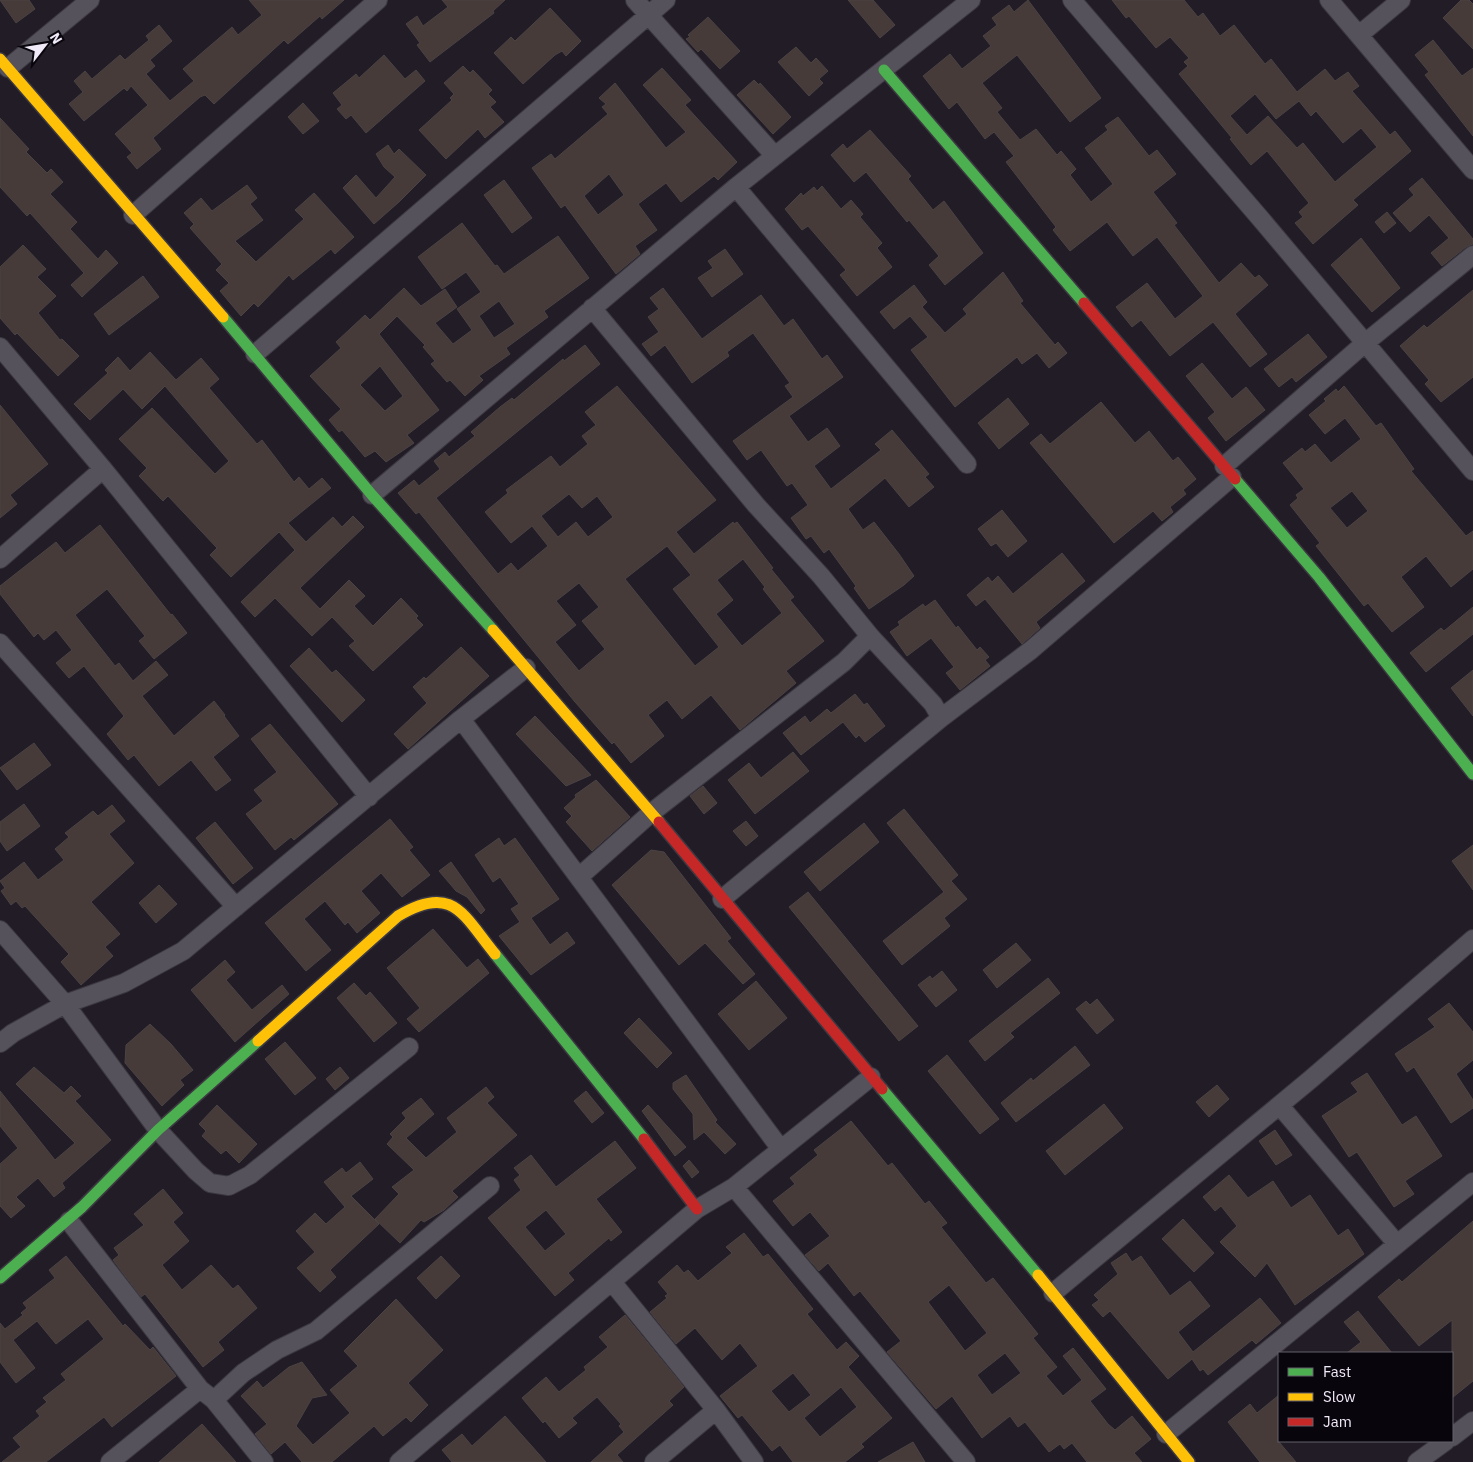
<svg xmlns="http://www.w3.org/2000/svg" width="1473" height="1462" font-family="'IBM Plex Sans',sans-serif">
  <rect width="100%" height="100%" fill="#211c26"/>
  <!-- building -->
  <path fill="#463b38" stroke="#4a4344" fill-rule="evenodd" d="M0,0H29L35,9L16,23Z
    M249,0H344L322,19L320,16L288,44L284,40L214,104L205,95L200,97L153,138L161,149L137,169L127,157L132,153L115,134L148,105L131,86L127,91L124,88L84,121L69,104L83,92L74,81L85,71L92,79L120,55L125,60L149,40L146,36L159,25L172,41L150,60L155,66L146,74L170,101L194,81L183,69L232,27L238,35L262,15Z
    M442,0H505L493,11L494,13L430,62L417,45L420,43L406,24L417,16L423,26L448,7Z
    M848,0H873L895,25L880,38Z
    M1028,0L1101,98L1070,122L1017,55L982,83L1002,108L997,112L1020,140L1036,129L1057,155L1061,151L1076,169L1070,175L1091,202L1113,184L1085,148L1108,130L1105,126L1118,117L1149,156L1157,150L1176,174L1153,192L1177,223L1174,225L1219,283L1241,263L1255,278L1259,275L1268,285L1235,314L1267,354L1250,367L1213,322L1170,356L1141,320L1132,327L1116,307L1147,283L1175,319L1203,296L1157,237L1133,256L1107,222L1070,251L1053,230L1056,227L1006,162L1014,156L994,132L985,139L957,102L949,109L923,76L950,54L962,69L991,46L983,36L997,25L992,18L1009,5L1014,12Z
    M1112,0H1184L1198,17L1203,13L1220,36L1234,25L1265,64L1271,59L1297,92L1325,69L1335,81L1348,72L1359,86L1352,91L1390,135L1395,131L1411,151L1353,200L1358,205L1313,244L1295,223L1303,217L1299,212L1309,203L1267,151L1251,165L1230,139L1232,138L1179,74L1188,66L1184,62L1189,58L1170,37L1156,48L1129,16L1126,18ZM1255,94L1276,119L1299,101L1311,116L1316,111L1343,143L1361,128L1377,147L1335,182L1303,143L1297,148L1268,116L1247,135L1230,116Z
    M1461,0H1469L1473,4V49L1443,18Z
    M550,8L581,41L566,56L562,51L555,55L523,84L494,53L511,37L515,41Z
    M708,17L740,51L720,69L701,49L698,52L686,39L690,37L688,35Z
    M1433,40L1462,76L1473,68V136L1425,75L1429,72L1415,55Z
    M796,47L811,63L816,58L828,71L819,79L823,83L809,96L778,62Z
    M384,55L405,79L416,70L425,81L366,133L351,115L346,119L337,109L342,105L333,93L356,74L359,78Z
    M463,66L470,73L473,70L492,90L488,94L496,102L490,107L504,122L485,138L478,129L446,159L419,130L452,100L450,98L454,94L444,83Z
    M662,68L691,100L685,105L737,162L718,180L714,176L681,202L666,183L638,204L657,230L635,246L640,254L616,274L565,205L561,208L532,168L551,154L555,159L608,114L602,107L606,104L599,98L615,83L666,148L686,132L643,85ZM609,174L624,195L598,215L584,196Z
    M754,80L759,85L760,83L791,117L773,134L737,95Z
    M303,103L319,121L303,134L288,117Z
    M0,118L29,149L26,152L47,173L51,169L63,182L50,194L77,222L70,229L98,259L106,250L118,263L82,297L71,285L84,273L30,213L27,216L0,187Z
    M870,130L911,176L908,179L933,210L944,201L983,253L945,285L929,265L939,256L909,220L907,222L866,172L854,182L831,155L843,144L847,149Z
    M388,145L394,154L399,149L426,175L399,202L374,224L343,188L356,175L376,198L395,177L384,167L376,154Z
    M1422,178L1473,239V244L1466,247L1442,266L1431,253L1449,238L1429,215L1410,232L1393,213L1414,195L1409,189Z
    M504,180L532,218L512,233L484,195Z
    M247,185L257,198L250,204L263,220L235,241L256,262L304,219L295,210L314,193L354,237L335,254L331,249L293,280L289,275L258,307L254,303L241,316L220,291L229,283L216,270L222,264L190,228L194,224L184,213L201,198L212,211Z
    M822,186L841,209L851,200L863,214L860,217L882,243L877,248L892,267L857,296L840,275L846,270L808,226L802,230L785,209L801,193L803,196L814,187L817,191Z
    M1387,212L1396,223L1384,233L1375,222Z
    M462,223L495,266L497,265L504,274L558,236L589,278L544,311L548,317L506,348L510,354L479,376L483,380L465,396L450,380L447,382L431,364L435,361L423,347L425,345L397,316L379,334L439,410L407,435L414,443L386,462L375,451L365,457L342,430L339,432L329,420L341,409L310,376L341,348L336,342L365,315L370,320L404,288L421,306L445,289L457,307L435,323L453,344L472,330L457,309L481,292L466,272L442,289L418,257ZM499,301L515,324L494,338L479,316ZM380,366L403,396L385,411L360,385Z
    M1361,238L1400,288L1372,312L1331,265Z
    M23,245L46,269L37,277L56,296L38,313L60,340L62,339L79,356L58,376L17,333L15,335L0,318V267Z
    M725,249L743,274L712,297L698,278L713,268L708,261Z
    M1003,272L1023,301L1020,303L1055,345L1058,342L1067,353L1049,368L1037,353L1022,364L1017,357L955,407L911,350L928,337L910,316L894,329L880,312L914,285L927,302L922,307L945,333L967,314L963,309Z
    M143,276L159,297L109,335L94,314Z
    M663,288L702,339L761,295L784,326L793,319L822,359L827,355L843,377L789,416L808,442L827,428L840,446L814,466L831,489L881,450L875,444L892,430L929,474L925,477L934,487L909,507L885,478L848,509L863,530L874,522L899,554L914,576L904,585L869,609L854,588L856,586L829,549L824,553L811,536L806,539L791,518L808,505L792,483L787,486L761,450L747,460L733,441L793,397L785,386L790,383L753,333L727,352L729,356L692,383L665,345L651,356L642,344L659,332L648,317L659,309L650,298Z
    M1473,290V377L1441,402L1425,384L1429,380L1400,346L1424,325L1427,328Z
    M1308,334L1327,357L1296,382L1292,377L1279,387L1264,369Z
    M585,345L600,364L436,498L498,574L511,563L518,571L548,546L532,526L511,543L485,512L508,493L506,490L551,456L560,467L588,444L582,436L596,425L585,412L617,386L716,500L676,532L694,554L733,522L734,524L737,522L773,568L771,569L794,597L790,600L824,641L786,671L796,683L740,730L711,695L682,719L667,700L648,715L664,736L631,763L614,742L612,744L575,702L419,512L416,514L398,493L414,480L419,486L440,469L434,461L445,452L449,457L475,436L471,432L500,407L512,398L514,400L563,359L564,361ZM569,494L582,508L597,496L613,517L588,537L576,522L558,537L541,516ZM667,546L691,575L673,589L719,647L695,666L625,579ZM743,559L765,587L763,589L782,613L742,646L716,614L733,600L717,580ZM579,583L599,607L582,621L605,649L579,671L555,642L576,625L556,601Z
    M150,352L176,380L201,358L219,379L209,388L257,444L262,440L294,482L299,477L309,489L322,478L331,488L288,523L306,542L333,517L342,527L353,516L364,527L300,588L320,609L349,580L365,596L354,606L373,626L401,598L418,616L416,618L423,625L373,671L349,646L355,641L332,617L312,636L275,598L255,617L241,602L295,550L279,532L231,577L210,555L217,548L168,496L163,501L139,476L147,468L119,439L152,408L215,474L229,461L165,386L142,409L123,389L90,420L74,404L108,373L105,370L118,357L130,371Z
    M1202,363L1232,399L1246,387L1265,410L1226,441L1208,418L1215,412L1186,376Z
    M1344,386L1376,426L1381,423L1414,469L1411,471L1466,536L1473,531V569L1451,587L1426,556L1401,577L1424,607L1392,632L1368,603L1364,606L1316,546L1320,543L1290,505L1298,498L1296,495L1304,489L1283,463L1302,448L1305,452L1315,444L1331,463L1361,439L1345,418L1325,434L1309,415L1326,401L1324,399L1336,389L1338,392ZM1352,491L1368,511L1347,528L1330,508Z
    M1008,398L1029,424L999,449L978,423Z
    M1101,402L1135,443L1149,431L1173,461L1178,457L1196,479L1183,490L1186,494L1170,507L1173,512L1162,521L1153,511L1114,543L1030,443L1041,434L1050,444Z
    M0,405L48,464L10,495L17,504L0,518Z
    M1002,510L1027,541L1008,557L996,543L991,546L978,529Z
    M100,525L171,615L172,614L187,633L154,659L139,641L145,636L107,589L75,615L115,666L119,663L133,681L156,661L168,675L142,696L174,736L214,701L225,715L224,716L239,736L213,757L231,780L216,791L191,760L159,786L134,755L128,760L107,734L124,716L84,666L69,678L56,663L72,650L56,630L44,640L38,633L34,637L0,594V586L56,542L65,553Z
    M1062,553L1085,581L1036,622L1040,628L1022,644L985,599L976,606L967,595L988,577L992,582L998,576L1013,594Z
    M935,600L956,628L958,626L977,650L980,647L989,657L985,660L990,666L960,690L946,673L954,667L931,638L907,656L890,632L900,625L898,622L923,604L925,607Z
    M1473,607V634L1426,672L1410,653L1441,628L1444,631Z
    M461,647L489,676L408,749L394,734L427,703L413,687L424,677L426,679Z
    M309,648L332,673L336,670L365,700L342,722L290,666Z
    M1473,670V716L1451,688Z
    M855,694L864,705L867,703L885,726L865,742L859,735L856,738L843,722L801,755L783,733L805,716L810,723L827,709L831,713Z
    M535,716L591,775L566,786L516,734Z
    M270,724L338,804L294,840L291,837L275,850L246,814L263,801L254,790L277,772L251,739Z
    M34,743L51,765L17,790L0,768Z
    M793,752L809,771L755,814L728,780L749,763L761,778Z
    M596,780L630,817L592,851L566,822L572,816L564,808L576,797L575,795Z
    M703,786L717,803L704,814L690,796Z
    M24,804L40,826L7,851L0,841V822Z
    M112,805L125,821L109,834L134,863L91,902L120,934L105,947L113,956L81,985L61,962L69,954L25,906L22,908L16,901L11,905L1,891L5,888L0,881L24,862L38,880L64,860L55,849L69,837L65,833L93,811L98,816Z
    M904,809L958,875L951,881L967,899L944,918L950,926L902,965L883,941L944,892L887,823Z
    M390,819L413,847L409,850L430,875L402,897L381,873L361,891L380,913L357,933L348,922L345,925L325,901L304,919L331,950L306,971L265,923Z
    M746,821L758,836L746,846L733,831Z
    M215,822L253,868L233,884L196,838Z
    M864,823L879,842L820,891L804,872Z
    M499,838L504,846L515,838L559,899L531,918L550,945L567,932L575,943L531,975L499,936L520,922L511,909L519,904L500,877L493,882L475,855Z
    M1473,845V890L1452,861Z
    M651,850L664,852L731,938L727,941L755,974L743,984L705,943L679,965L612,885Z
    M451,862L485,910L481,914L467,897L456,891L439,871Z
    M159,885L177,904L156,923L139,903Z
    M808,892L918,1026L899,1041L789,907Z
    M433,929L467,968L478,959L489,973L419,1032L407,1019L420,1008L387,968Z
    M1016,943L1031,960L997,988L983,970Z
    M225,960L235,972L226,980L252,1010L282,985L289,994L235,1042L191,990Z
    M942,971L957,990L936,1007L918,985L930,976L932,979Z
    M1048,978L1060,993L1010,1033L1014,1037L985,1061L969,1041Z
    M756,981L787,1018L749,1050L718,1014Z
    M354,983L366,996L370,992L397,1023L374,1042L337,998Z
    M1097,999L1114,1020L1097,1034L1076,1009L1086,1001L1090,1005Z
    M1449,1003L1473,1032V1060L1456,1074L1473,1100V1108L1451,1123L1414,1067L1407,1072L1395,1054L1435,1027L1428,1019Z
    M639,1018L672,1053L657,1068L624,1033Z
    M150,1024L171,1044L193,1070L180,1080L184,1085L162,1106L125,1063L126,1045Z
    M285,1042L316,1078L295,1095L265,1059Z
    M1075,1046L1090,1065L1016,1122L1001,1103L1031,1078L1033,1081Z
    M947,1055L999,1119L980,1134L928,1071Z
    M34,1067L64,1093L71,1086L81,1096L75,1101L111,1140L62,1183L65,1188L54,1197L38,1178L16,1197L25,1206L11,1218L0,1206V1164L18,1148L0,1126V1091L55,1160L75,1143L16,1084Z
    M340,1067L349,1078L335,1090L326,1079Z
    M1367,1073L1402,1125L1416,1116L1442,1156L1405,1181L1414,1194L1394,1207L1357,1152L1349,1157L1322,1116L1358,1092L1351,1083Z
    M686,1075L717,1120L715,1122L736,1144L725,1154L704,1132L694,1140L693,1114L673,1089V1083Z
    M1217,1085L1229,1099L1209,1117L1196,1102Z
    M486,1087L494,1097L487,1103L517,1135L452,1191L458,1197L444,1210L424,1222L421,1220L400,1243L375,1219L399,1194L392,1187L414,1170L387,1144L393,1137L390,1134L406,1118L402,1113L421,1098L434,1114L406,1138L426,1158L457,1132L447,1118Z
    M586,1091L604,1113L592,1123L574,1101Z
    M1104,1104L1123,1128L1065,1175L1046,1151Z
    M217,1105L257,1144L239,1163L226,1150L221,1154L202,1136L206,1131L199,1124Z
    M648,1105L686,1147L675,1156L642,1111Z
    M851,1121L888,1166L892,1163L925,1204L929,1201L947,1223L941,1227L986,1283L993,1278L1038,1334L1033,1338L1057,1367L1046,1376L1063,1396L1082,1380L1063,1356L1073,1348L1106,1389L1090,1401L1108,1424L1115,1430L1132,1416L1151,1439L1134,1453L1142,1462H1087L1072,1443L1064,1449L1060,1444L1049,1452L1025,1422L1018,1427L1010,1416L982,1438L952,1396L936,1409L887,1352L901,1341L860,1291L854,1296L828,1263L819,1271L805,1255L830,1236L810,1212L793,1226L773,1201L795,1184L790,1178L818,1155L814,1150ZM949,1285L987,1333L965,1351L928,1302ZM1005,1353L1021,1373L992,1395L977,1375Z
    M1275,1130L1292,1155L1276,1165L1259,1141Z
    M615,1141L636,1168L596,1199L622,1232L611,1241L609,1238L568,1273L574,1280L555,1296L488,1218L521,1190L514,1180L520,1175L514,1168L531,1155L556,1187ZM546,1210L566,1234L545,1251L525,1227Z
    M689,1160L699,1172L692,1178L683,1166Z
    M360,1162L373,1179L351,1196L379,1224L330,1270L336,1277L320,1292L297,1268L315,1252L296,1231L315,1213L326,1224L345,1207L324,1182L342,1168L346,1173Z
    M1229,1175L1248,1198L1273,1181L1291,1208L1310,1195L1338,1236L1348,1229L1364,1254L1295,1305L1267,1263L1255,1277L1220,1242L1237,1226L1221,1206L1215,1211L1203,1197Z
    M163,1189L183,1213L173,1222L189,1241L162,1265L182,1290L211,1265L233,1289L238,1285L257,1308L218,1342L224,1350L203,1367L145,1294L141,1297L113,1260L119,1255L114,1248L144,1225L134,1214Z
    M1183,1219L1214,1253L1194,1272L1162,1239Z
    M1473,1221V1381L1452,1398V1320L1419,1346L1378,1297L1399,1279L1402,1282Z
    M744,1233L763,1257L768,1254L813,1309L807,1314L837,1350L846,1342L859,1356L848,1367L892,1418L861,1444L864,1447L845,1462H793L780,1445L772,1451L742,1415L738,1418L720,1396L758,1366L740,1343L722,1360L695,1328L676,1344L650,1312L667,1298L665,1296L668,1294L658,1282L677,1265L684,1273L688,1270L698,1281L732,1253L726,1247ZM793,1373L811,1395L789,1412L771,1391ZM841,1387L857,1407L820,1437L804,1418Z
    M1126,1253L1132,1262L1141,1256L1170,1296L1190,1281L1210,1306L1178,1332L1193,1352L1260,1298L1281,1323L1256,1344L1252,1340L1208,1375L1203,1369L1200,1371L1192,1359L1168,1379L1110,1311L1103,1317L1092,1305L1099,1300L1094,1295L1118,1274L1111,1263Z
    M66,1256L123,1326L125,1324L150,1350L153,1347L176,1376L112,1427L104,1417L46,1462H2L21,1447L13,1438L40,1416L36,1411L47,1402L43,1398L66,1380L61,1374L104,1339L88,1319L56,1344L37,1321L13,1340L35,1368L16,1383L0,1362V1323L5,1329L23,1315L21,1313L27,1308L23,1303L55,1278L49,1270Z
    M441,1256L460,1276L436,1299L417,1278Z
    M396,1299L443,1350L408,1383L428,1405L411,1422L406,1417L383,1436L374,1426L332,1462H302L285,1442L271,1454L255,1434L267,1424L241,1396L257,1381L263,1388L289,1367L302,1362L327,1395L312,1398L296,1426L313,1445L350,1413L330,1390L358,1366L344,1351Z
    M1358,1311L1374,1331L1392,1353H1347L1361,1342L1344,1322Z
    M625,1315L684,1387L669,1401L673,1405L617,1455L623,1462H591L624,1432L619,1426L621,1424L597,1397L572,1418L577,1423L559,1438L545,1421L543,1423L522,1398L546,1377L559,1392L586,1370L584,1367L608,1347L599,1337Z
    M1279,1395V1442L1296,1462H1260L1228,1422L1250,1404L1257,1413Z
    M505,1416L546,1462H452L442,1450L462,1434L472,1446Z
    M202,1424L236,1462H159Z
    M913,1442L925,1462H878Z"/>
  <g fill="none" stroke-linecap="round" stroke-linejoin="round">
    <!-- street casing -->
    <g stroke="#3c3841" stroke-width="20">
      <path id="street" d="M635,0L775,156
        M1072,0L1260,218L1473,471
        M1329,0L1473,170
        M1359,35L1401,0
        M8,68L90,0
        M736,187L967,464
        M133,215L378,0
        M0,347L103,469L369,797
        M255,354L666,0
        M1224,466L1365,343L1473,255
        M372,495L736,187L971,0
        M0,559L103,469
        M870,636L933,704L941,718L1031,650L1232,477
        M0,643L236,907
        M461,719L780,1148
        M579,877L651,813L844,662L870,636L821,576L756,505L592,308
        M722,899L941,718
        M0,930L65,1004L158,1130L196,1171L210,1183L229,1186L250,1175L409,1047
        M0,1043L13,1033L65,1004L124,983L183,951L461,719L526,668
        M1280,1106L1397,1244
        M734,1187L966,1462
        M69,1221L200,1389L214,1400L264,1462
        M612,1282L716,1410L754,1462
        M1053,1293L1311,1079L1473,939
        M214,1400L243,1373L277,1350L316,1331L490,1186
        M1166,1434L1473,1182
        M1452,1437L1473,1421
        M110,1462L200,1389
        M399,1462L697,1209L734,1187L871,1077
        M654,1462L716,1410
        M1417,1462L1446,1441"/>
    </g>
    <!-- fast casing -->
    <g stroke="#3c3841" stroke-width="14">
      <path id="fast" d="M884,70L1084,303
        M223,317L372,495L493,630
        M1235,479L1319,577L1473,774
        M495,954L644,1139
        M882,1089L1038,1275
        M0,1278L82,1207L158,1130L258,1041"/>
    </g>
    <!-- slow casing -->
    <g stroke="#3c3841" stroke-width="14">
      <path id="slow" d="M0,59L223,317
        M493,630L659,822
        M258,1041L398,916C453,883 463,915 495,954
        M1038,1275L1189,1462"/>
    </g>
    <!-- jam casing -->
    <g stroke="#3c3841" stroke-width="14">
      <path id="jam" d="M1084,303L1235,479
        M659,822L882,1089
        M644,1139L697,1209"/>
    </g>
    <!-- street -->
    <use href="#street" stroke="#56525b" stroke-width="18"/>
    <!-- fast -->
    <use href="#fast" stroke="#4caf50" stroke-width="11"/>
    <!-- slow -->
    <use href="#slow" stroke="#ffc107" stroke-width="11"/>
    <!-- jam -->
    <use href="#jam" stroke="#c62828" stroke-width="11"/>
  </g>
  <!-- legend -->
  <rect x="1278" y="1352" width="175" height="90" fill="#09050d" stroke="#65606b"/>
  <rect x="1288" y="1368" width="25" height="8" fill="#4caf50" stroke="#65606b"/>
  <text x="1323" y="1377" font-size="15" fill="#f0e9f8">Fast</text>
  <rect x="1288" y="1393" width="25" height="8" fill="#ffc107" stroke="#65606b"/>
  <text x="1323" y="1402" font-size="15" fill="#f0e9f8">Slow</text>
  <rect x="1288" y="1418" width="25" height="8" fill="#c62828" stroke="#65606b"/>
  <text x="1323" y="1427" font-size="15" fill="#f0e9f8">Jam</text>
  <!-- north arrow -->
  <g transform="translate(45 45) rotate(59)" stroke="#09050d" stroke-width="4" paint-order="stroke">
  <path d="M0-4L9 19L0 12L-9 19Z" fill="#f0e9f8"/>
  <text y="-8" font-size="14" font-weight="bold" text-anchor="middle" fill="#f0e9f8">N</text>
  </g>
</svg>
